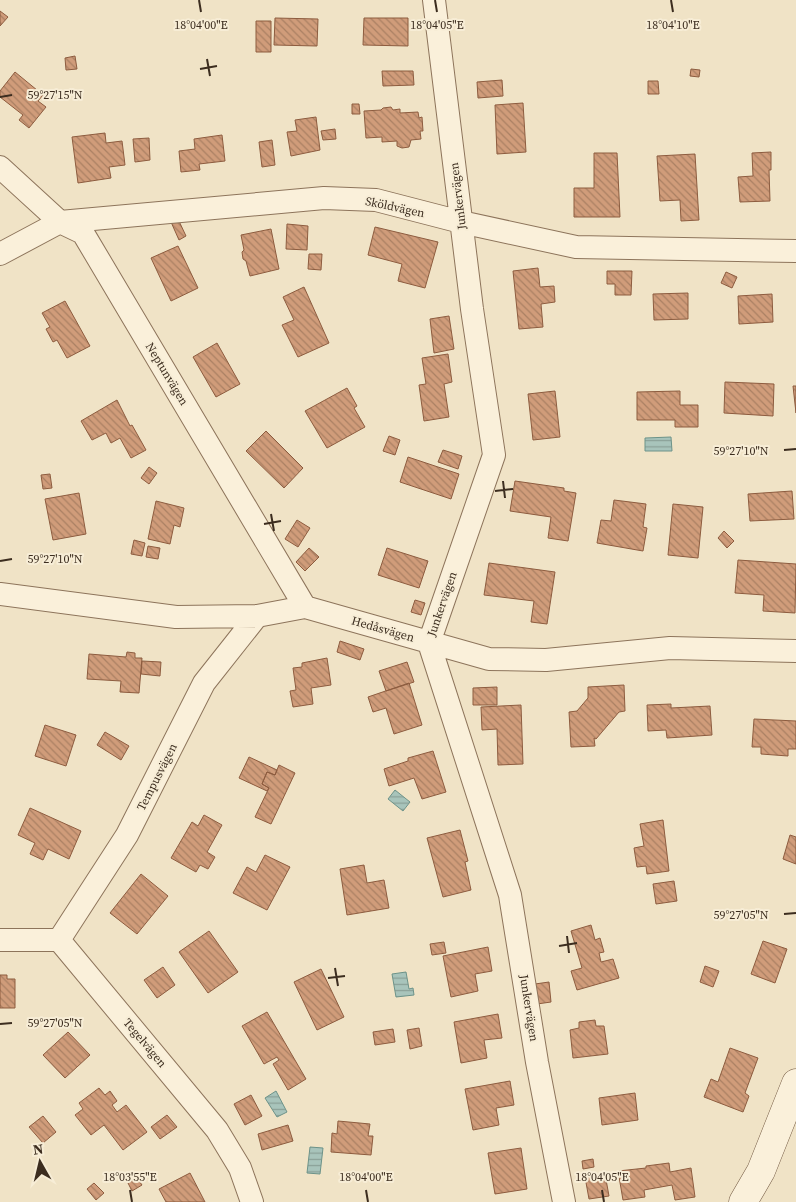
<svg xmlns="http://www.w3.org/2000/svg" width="796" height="1202" font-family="'Source Serif 4',serif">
  <defs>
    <pattern id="water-rules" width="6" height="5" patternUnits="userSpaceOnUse" patternTransform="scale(1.25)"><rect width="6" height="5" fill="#a8c4bb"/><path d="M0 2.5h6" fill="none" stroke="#8aa097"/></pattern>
    <pattern id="building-back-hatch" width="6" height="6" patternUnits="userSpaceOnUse" patternTransform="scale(1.25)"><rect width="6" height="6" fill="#d09c7a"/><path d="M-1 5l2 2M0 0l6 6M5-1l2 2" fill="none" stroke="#aa8063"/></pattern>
  </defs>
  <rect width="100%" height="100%" fill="#f0e3c6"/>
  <!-- water -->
  <path fill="url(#water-rules)" stroke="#6d9389" d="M671,437L672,451H645V438Z
    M395,790L410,802L403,811L388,799Z
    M406,972L409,989L413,988L414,995L396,997L392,974Z
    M276,1091L287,1112L277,1117L265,1098Z
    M310,1147L323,1148L320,1174L307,1173Z"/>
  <!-- building -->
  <path fill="url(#building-back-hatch)" stroke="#8d5c3f" d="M0,11L8,17L0,26Z
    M275,18L318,19L317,46L274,45Z
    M364,18H408V46L363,45Z
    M256,21H271V52H256Z
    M75,56L77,69L66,70L65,58Z
    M691,69L700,70L699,77L690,76Z
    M382,71H413L414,85L383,86Z
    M15,72L43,95L38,101L46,107L29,128L19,120L23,115L0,97V91Z
    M502,80L503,96L478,98L477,82Z
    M648,81H658L659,94H648Z
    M523,103L526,152L497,154L495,105Z
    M352,104H359L360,114H352Z
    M391,107L393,110L400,109V113L418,112L419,118L422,117L423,131H420L421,139L411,140L409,147L402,148L397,146V141L382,142V137L366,138L364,111L381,110L383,108Z
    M316,117L320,150L291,156L287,132L297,131L295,120Z
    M335,129L336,139L323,140L321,131Z
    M105,133L106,143L122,141L125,165L109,167L111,178L78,183L72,137Z
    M222,135L225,161L199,164L200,170L181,172L179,151L195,149L194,139Z
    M149,138L150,160L135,162L133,139Z
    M272,140L275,165L262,167L259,142Z
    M771,152V170H769L770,201L740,202L738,177L753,176L752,153Z
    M594,153H617L620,217H574V188H594Z
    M695,154L699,220L681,221L680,200L660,201L657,156Z
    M178,219L186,236L179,240L171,222Z
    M287,224L308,226L307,250L286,249Z
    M375,227L438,242L425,288L398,281L402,264L368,255Z
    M271,229L279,269L250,276L246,261L243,259L242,252L244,250L241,235Z
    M178,246L198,288L171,301L151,258Z
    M309,254H322L321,270L308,269Z
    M538,268L540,287L554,286L555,302L541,304L543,327L519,329L513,271Z
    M607,271H632L631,295H615V284H607Z
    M726,272L737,277L732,288L721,283Z
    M304,287L329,343L298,357L282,325L294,320L283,297Z
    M688,293V319L654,320L653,294Z
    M772,294L773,322L739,324L738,296Z
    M65,301L90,346L67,358L57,340L53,342L46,329L50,327L42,313Z
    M449,316L454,349L434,353L430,319Z
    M217,343L240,384L216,397L193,357Z
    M448,354L452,382L444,384L449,417L424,421L419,385L426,384L422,358Z
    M725,382L774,384L773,416L724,413Z
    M793,386H796V413Z
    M347,388L357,406L354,408L365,427L327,448L305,411Z
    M555,391L560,437L533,440L528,394Z
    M680,391V405H698V427H675V420H637V392Z
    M117,400L130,426L132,425L146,450L131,458L120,438L111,443L106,433L92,440L81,421Z
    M266,431L303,468L284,488L246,451Z
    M389,436L400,440L395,455L383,451Z
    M443,450L462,456L458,469L438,462Z
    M408,457L459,474L451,499L400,482Z
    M149,467L157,473L149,484L141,478Z
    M50,474L52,488L43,489L41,475Z
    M515,481L564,488V491L576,493L568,541L548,538L551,517L510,511Z
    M792,491L794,519L750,521L748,494Z
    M79,493L86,534L53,540L45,499Z
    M614,500L646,504L643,527L647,528L643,551L597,543L601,520L611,521Z
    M156,501L184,508L180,527L174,525L170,544L148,539Z
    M673,504L703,507L698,558L668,555Z
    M297,520L310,528L298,547L285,539Z
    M724,531L734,541L727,548L718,538Z
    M134,540L145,543L142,556L131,554Z
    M148,546L160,548L158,559L146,557Z
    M309,548L319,557L305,571L296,562Z
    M387,548L428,561L419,588L378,575Z
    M738,560L796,564L795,613L763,611L764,595L735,593Z
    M489,563L555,572L547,624L531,622L534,601L484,595Z
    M415,600L425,603L421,615L411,612Z
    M340,641L364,649L360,660L337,652Z
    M127,652L135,653V658H142L139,693L120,692L121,681L87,679L89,654L126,657Z
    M327,658L331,685L311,688L313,704L293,707L290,691L296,690L293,668L302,667V663Z
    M142,661L161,662L160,676L141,674Z
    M407,662L414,682L386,691L379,671Z
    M409,683L422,725L394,734L386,708L373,712L368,697Z
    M624,685L625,711L619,712L596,739L594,738L595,746L571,747L569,712L577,711L588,698V687Z
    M497,687V705H473V688Z
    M671,704V708L710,706L712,735L667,738L666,730L648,731L647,705Z
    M521,705L523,764L498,765L497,729L482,730L481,707Z
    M754,719L796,721V749H788V756L761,754V747H752Z
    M45,725L76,735L66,766L35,756Z
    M105,732L129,746L121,760L97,745Z
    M433,751L446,792L422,799L414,778L389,786L384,769L408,761V758Z
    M249,757L277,770L275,775L267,772L262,784L269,788L267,791L239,778Z
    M279,765L295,773L271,824L255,817L269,788L262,784L267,772L275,775Z
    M30,808L81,831L69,859L48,849L43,860L30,854L35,843L18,835Z
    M204,815L222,825L207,852L215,857L208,869L200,865L196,872L171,858L192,822L198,826Z
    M663,820L669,871L647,874L646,866L637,867L634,848L644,846L640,824Z
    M460,830L468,861L465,862L471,890L443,897L427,838Z
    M790,835L796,837V864L783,859Z
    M265,855L290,867L267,910L233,893L247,867L256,872Z
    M364,865L367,883L384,880L389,908L347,915L340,869Z
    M141,874L168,896L137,934L110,913Z
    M674,881L677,901L656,904L653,884Z
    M591,925L595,940L600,938L604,952L599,953L601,962L613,959L619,978L577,990L571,971L582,968L571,931Z
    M209,931L238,972L208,993L179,952Z
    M763,941L787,949L775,983L751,974Z
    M444,942L446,953L432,955L430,944Z
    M488,947L492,971L475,974L478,991L451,997L443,956Z
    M705,966L719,971L713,987L700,982Z
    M163,967L175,985L157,998L144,980Z
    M321,969L344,1017L317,1030L294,982Z
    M0,975H7V979H15V1008H0Z
    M549,982L551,1002L537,1004L535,984Z
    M267,1012L306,1079L288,1090L273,1064L279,1060L277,1057L264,1064L242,1026Z
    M498,1014L502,1038L484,1040L487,1058L461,1063L454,1022Z
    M595,1020L596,1026H604L608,1054L573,1058L570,1030L579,1028V1022Z
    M419,1028L422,1046L410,1049L407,1030Z
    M393,1029L395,1042L375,1045L373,1032Z
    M68,1032L90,1055L65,1078L43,1055Z
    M730,1048L758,1058L745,1093L749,1096L743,1112L704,1097L711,1079L718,1082Z
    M510,1081L514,1105L496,1108L499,1125L473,1130L465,1089Z
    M99,1088L105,1095L110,1091L117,1101L112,1105L117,1112L126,1105L147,1132L123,1150L104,1125L91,1135L75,1115L83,1109L79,1103Z
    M635,1093L638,1120L602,1125L599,1098Z
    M251,1095L262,1116L245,1125L234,1104Z
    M167,1115L177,1127L160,1139L151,1127Z
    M43,1116L56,1132L43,1143L29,1127Z
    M338,1121L370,1124L368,1136H373L371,1155L331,1152L332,1133L337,1134Z
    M288,1125L293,1141L262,1150L258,1134Z
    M521,1148L527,1189L495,1194L488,1153Z
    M593,1159L594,1167L583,1169L582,1161Z
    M669,1163L670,1172L691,1168L695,1197L675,1200L672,1185L644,1190L645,1197L623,1200L618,1171L646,1168V1166Z
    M190,1173L205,1202H166L159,1189Z
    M605,1174L609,1196L589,1199L585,1177Z
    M137,1178L142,1185L132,1191L128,1183Z
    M94,1183L104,1193L96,1200L87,1189Z"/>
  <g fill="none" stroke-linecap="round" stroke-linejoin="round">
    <!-- street casing -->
    <g stroke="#8d745b" stroke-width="24">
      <path id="street" d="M434,0L472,309L494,455L429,643L510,895L537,1062L564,1202
        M0,167L60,222L83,233L305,607
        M0,254L60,222L324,198L376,200L461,222L576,247L796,251
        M0,594L176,617L257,616L305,607L489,659L546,660L670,648L796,651
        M0,940H59
        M59,940L127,835L204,683L257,616
        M59,940L217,1130L240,1168L252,1202"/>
    </g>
    <!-- secondary casing -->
    <g stroke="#6f553e" stroke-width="29">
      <path id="secondary" d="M743,1202L761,1171L796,1083"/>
    </g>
    <!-- street -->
    <use href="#street" stroke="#faf0da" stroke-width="22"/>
    <!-- secondary -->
    <use href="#secondary" stroke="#faf0da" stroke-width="28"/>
  </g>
  <!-- ticks -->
  <path fill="none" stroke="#3c2d1f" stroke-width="2" d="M199,0L201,12M435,0L437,12M671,0L673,12M207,59L210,76M200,69L217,66M0,97L12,95M784,450L796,449M503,481L505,498M495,491L513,489M271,514L274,531M264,524L281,521M0,561L12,559M784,914L796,913M567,936L569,953M559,946L577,943M335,968L338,986M328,978L345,976M0,1024L12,1023M130,1190L132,1202M366,1190L368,1202M602,1190L604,1202"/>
  <g text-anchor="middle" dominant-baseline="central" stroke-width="4" stroke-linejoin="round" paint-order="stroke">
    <!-- street labels -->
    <g font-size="12" fill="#3c2d1f" stroke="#f7edd6">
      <text transform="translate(458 196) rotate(-97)">Junkervägen</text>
      <text transform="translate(395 207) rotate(12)">Sköldvägen</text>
      <text transform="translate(167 374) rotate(59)">Neptunvägen</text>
      <text transform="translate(442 604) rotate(-71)">Junkervägen</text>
      <text transform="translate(383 629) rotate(16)">Hedåsvägen</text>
      <text transform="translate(157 777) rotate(-63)">Tempusvägen</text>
      <text transform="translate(529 1008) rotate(81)">Junkervägen</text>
      <text transform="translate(145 1043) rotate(50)">Tegelvägen</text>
    </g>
  </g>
  <g font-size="12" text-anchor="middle" fill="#3c2d1f" stroke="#f7edd6" stroke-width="4" stroke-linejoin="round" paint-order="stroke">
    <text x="201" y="29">18°04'00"E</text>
    <text x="437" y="29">18°04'05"E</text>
    <text x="673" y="29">18°04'10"E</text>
    <text x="55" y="99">59°27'15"N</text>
    <text x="741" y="455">59°27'10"N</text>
    <text x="55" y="563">59°27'10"N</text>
    <text x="741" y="919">59°27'05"N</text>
    <text x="55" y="1027">59°27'05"N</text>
    <text x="130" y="1181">18°03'55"E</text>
    <text x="366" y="1181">18°04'00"E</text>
    <text x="602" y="1181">18°04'05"E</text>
  </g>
  <!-- north arrow -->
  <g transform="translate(40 1162) rotate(352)" stroke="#f7edd6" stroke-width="4" paint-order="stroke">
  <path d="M0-4L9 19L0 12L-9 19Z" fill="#3c2d1f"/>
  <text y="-8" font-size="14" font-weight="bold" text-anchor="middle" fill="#3c2d1f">N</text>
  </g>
</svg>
